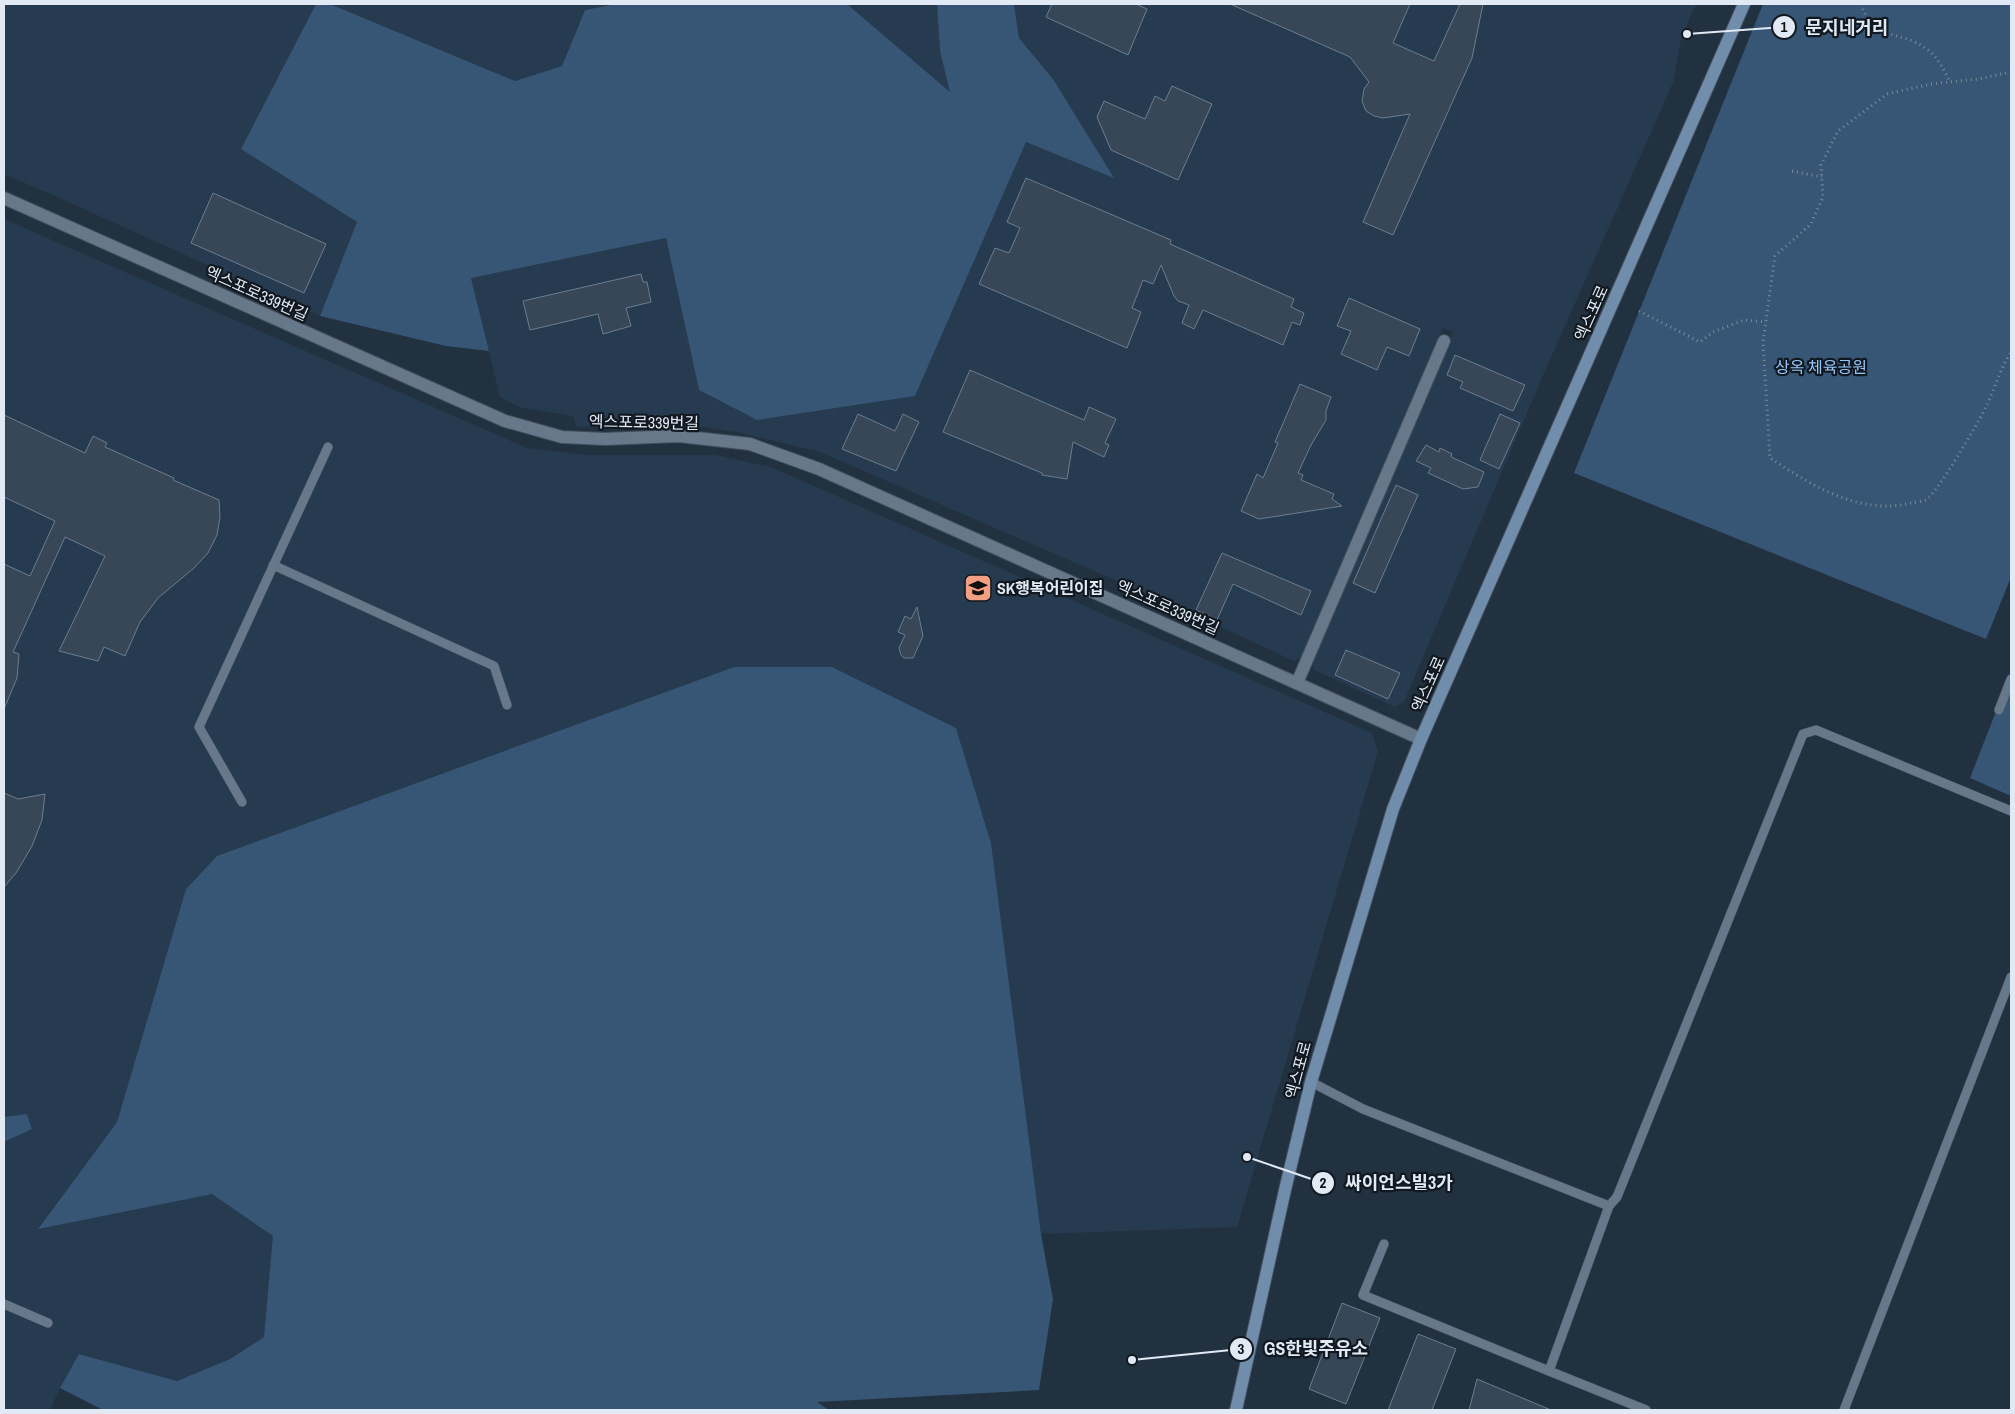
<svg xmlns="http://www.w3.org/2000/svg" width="2015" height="1414" font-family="'Archivo Narrow','Noto Sans KR',sans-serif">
  <rect width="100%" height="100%" fill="#223140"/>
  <!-- built -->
  <path fill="#263b4f" d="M4,4H316L241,149L357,222L320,316L55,196L4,174Z
    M330,4H616L585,10L562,66L515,81Z
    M847,4H937L940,51L951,93Z
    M1014,4H1698L1694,8L1681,40L1673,83L1544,373L1404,702L1395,707L1314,670L1312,660L1453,332L1443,328L1302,657L1294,661L1193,614L820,452L736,432L697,426L644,424L576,427L573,416L519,407L500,397L471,278L666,238L699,390L757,420L915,396L1026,142L1113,177L1053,79L1019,38Z
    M4,219L527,448L587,455H715L771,467L1372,733L1378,751L1237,1227L1041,1234L991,843L956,728L832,667H734L217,856L186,889L117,1122L38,1228L212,1193L274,1235L264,1337L230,1359L177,1381L80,1354L60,1388L50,1410H4V1142L32,1129L27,1114L4,1117Z"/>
  <!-- green -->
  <path fill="#375675" d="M316,4H330L515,81L562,66L585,10L616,4H847L950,92L940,51L937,4H1014L1019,38L1053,79L1114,178L1026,142L915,396L757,420L699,390L666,238L471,278L489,351L446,346L320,316L357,222L241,149Z
    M1763,4H2011V577L1986,639L1574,473Z
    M734,667H832L956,728L991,843L1041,1234L1053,1299L1039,1390L817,1402L829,1410H103L60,1388L79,1354L177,1381L230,1359L264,1337L273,1236L212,1194L38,1229L117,1122L186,889L217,856Z
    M2011,673V796L1970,778Z
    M27,1114L32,1129L4,1142V1117Z"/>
  <!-- building -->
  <path fill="#374757" stroke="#6c7d90" d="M1052,4H1136L1147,9L1128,55L1046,17Z
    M1230,4H1410L1393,43L1434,61L1460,4H1483L1472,58L1393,235L1363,222L1410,114L1383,118L1374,116L1366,111L1362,101L1364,89L1369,82L1350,57Z
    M1172,86L1212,104L1178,180L1111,150L1097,117L1104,101L1145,119L1155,96L1165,101Z
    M1026,178L1171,240L1170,244L1294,299L1291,307L1304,313L1300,325L1292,322L1283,345L1203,310L1194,329L1182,323L1189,305L1178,301L1174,296L1161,265L1153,284L1143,280L1132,308L1141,312L1127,348L979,284L995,248L1009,253L1020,228L1007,222Z
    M213,193L326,244L304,293L191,243Z
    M641,274L643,282H647L651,302L626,308L631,326L603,334L598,314L530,330L523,301Z
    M1349,298L1420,329L1409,356L1387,347L1377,370L1341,354L1351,331L1337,326Z
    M1455,355L1525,385L1513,411L1460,388L1463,382L1447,375Z
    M970,370L1084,420L1089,407L1116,419L1105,443L1109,445L1104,457L1073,442L1067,479L1042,475V473L943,432Z
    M1300,384L1331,397L1326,411V420L1311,445L1298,473L1303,475L1301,480L1334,494L1332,499L1342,506L1259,519L1241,511L1257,474L1263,478L1278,443L1275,442Z
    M858,414L895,431L903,414L919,422L896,471L842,449Z
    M1500,414L1520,423L1499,469L1480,460Z
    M4,415L85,453L93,436L107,443L105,447L174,478L173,480L219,500L220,517L217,535L208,553L194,568L158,598L140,622L125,656L104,647L98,661L59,651L105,556L65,537L13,652L19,654L17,678L4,709V564L30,576L55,521L4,497Z
    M1426,445L1439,452L1440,448L1452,454L1451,457L1484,472L1478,487L1463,489L1428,473L1431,468L1416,461Z
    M1396,485L1418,495L1375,593L1353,583Z
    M1222,553L1311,591L1301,615L1233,584L1217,620L1196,610Z
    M917,607L923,636L913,658H904L901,655L899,648L905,635L898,632L905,616L911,619Z
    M1346,650L1400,673L1388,699L1335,675Z
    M4,793L18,799L45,794L42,820L32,846L16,873L4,887Z
    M1342,1303L1380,1318L1346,1404L1309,1389Z
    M1418,1334L1456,1349L1432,1410H1388Z
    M1477,1379L1551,1410H1469Z"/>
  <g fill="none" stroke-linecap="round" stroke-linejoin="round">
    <!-- service casing -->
    <g stroke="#424e5c" stroke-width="10">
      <path id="service" d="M273,565L494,666L507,705
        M1999,710L2011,679
        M242,802L199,727L328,447
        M1311,1082L1363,1109L1609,1206L1549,1371L1363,1295L1384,1244
        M1609,1206L1617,1197L1803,734L1816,730L2011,811
        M4,1304L48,1323
        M1549,1371L1646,1410
        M1844,1410L2011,977"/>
    </g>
    <!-- minor casing -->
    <g stroke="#424e5c" stroke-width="14">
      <path id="minor" d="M4,198L505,421L562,437L605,439L679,436L750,444L819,469L1421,739
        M1297,683L1444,341"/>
    </g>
    <!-- secondary casing -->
    <g stroke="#424e5c" stroke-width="14">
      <path id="secondary" d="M1236,1410L1285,1190L1311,1082L1393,809L1421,739L1744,4"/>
    </g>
    <!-- path -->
    <path stroke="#7f8b98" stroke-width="3" stroke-dasharray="1 4" stroke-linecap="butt" d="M1861,4C1874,43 1902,29 1928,50C1938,58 1944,70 1950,82
      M2011,72L1978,79L1931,84L1887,94L1838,131L1821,165L1823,197L1811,224L1775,256L1763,342L1770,458C1811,485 1860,516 1911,503C1915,502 1922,502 1926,500C1938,492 1978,423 1986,407C1995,388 2000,369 2011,352
      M1792,171L1822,177
      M1639,311L1700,342L1713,332L1744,320L1766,322"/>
    <!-- service -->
    <use href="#service" stroke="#67788a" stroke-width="9"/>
    <!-- minor -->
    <use href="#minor" stroke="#67788a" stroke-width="12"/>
    <!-- secondary -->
    <use href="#secondary" stroke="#708dab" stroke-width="12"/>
  </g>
  <!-- icons -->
  <defs>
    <g id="school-square" transform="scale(1.4375)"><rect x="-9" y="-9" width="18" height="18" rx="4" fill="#f39f83" stroke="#11181f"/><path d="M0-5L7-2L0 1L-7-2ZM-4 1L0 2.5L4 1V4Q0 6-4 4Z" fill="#111"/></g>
  </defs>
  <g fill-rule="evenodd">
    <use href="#school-square" x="978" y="588"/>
  </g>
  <g text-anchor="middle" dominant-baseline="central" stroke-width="4.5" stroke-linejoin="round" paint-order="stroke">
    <!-- street labels -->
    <g font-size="16" fill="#e0e9f4" stroke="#11181f">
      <text transform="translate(257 293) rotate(24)">엑스포로339번길</text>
      <text transform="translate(1591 313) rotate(-66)">엑스포로</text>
      <text transform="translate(644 422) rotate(1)">엑스포로339번길</text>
      <text transform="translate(1168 607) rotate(24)">엑스포로339번길</text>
      <text transform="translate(1428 684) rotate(-66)">엑스포로</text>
      <text transform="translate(1298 1070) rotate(-75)">엑스포로</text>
    </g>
    <!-- park labels -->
    <g font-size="16" fill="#94c6f9" stroke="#11181f">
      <text x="1821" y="367">상옥 체육공원</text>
    </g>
    <!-- poi labels -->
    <g font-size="16" font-weight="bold" fill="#e0e9f4" stroke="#11181f" text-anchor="start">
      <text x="997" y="588">SK행복어린이집</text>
    </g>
  </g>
  <!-- callouts -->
  <path fill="none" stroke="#e0e9f4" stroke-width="2" d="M1687 34L1784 27M1247 1157L1323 1183M1132 1360L1241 1349"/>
  <g fill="#e0e9f4" stroke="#11181f" stroke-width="2">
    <circle cx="1687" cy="34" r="5"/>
    <circle cx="1247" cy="1157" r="5"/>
    <circle cx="1132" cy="1360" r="5"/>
    <circle cx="1784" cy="27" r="12"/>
    <circle cx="1323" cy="1183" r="12"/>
    <circle cx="1241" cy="1349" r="12"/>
  </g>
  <g font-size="15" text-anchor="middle" font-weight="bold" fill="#111">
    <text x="1784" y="32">1</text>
    <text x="1323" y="1188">2</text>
    <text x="1241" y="1354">3</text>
  </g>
  <g font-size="18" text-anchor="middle" font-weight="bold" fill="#e0e9f4" stroke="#11181f" stroke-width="4.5" stroke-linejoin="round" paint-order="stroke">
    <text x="1847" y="34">문지네거리</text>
    <text x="1399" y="1189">싸이언스빌3가</text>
    <text x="1316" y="1355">GS한빛주유소</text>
  </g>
  <!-- border -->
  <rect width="2015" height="1414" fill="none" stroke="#e0e9f4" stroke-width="10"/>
</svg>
